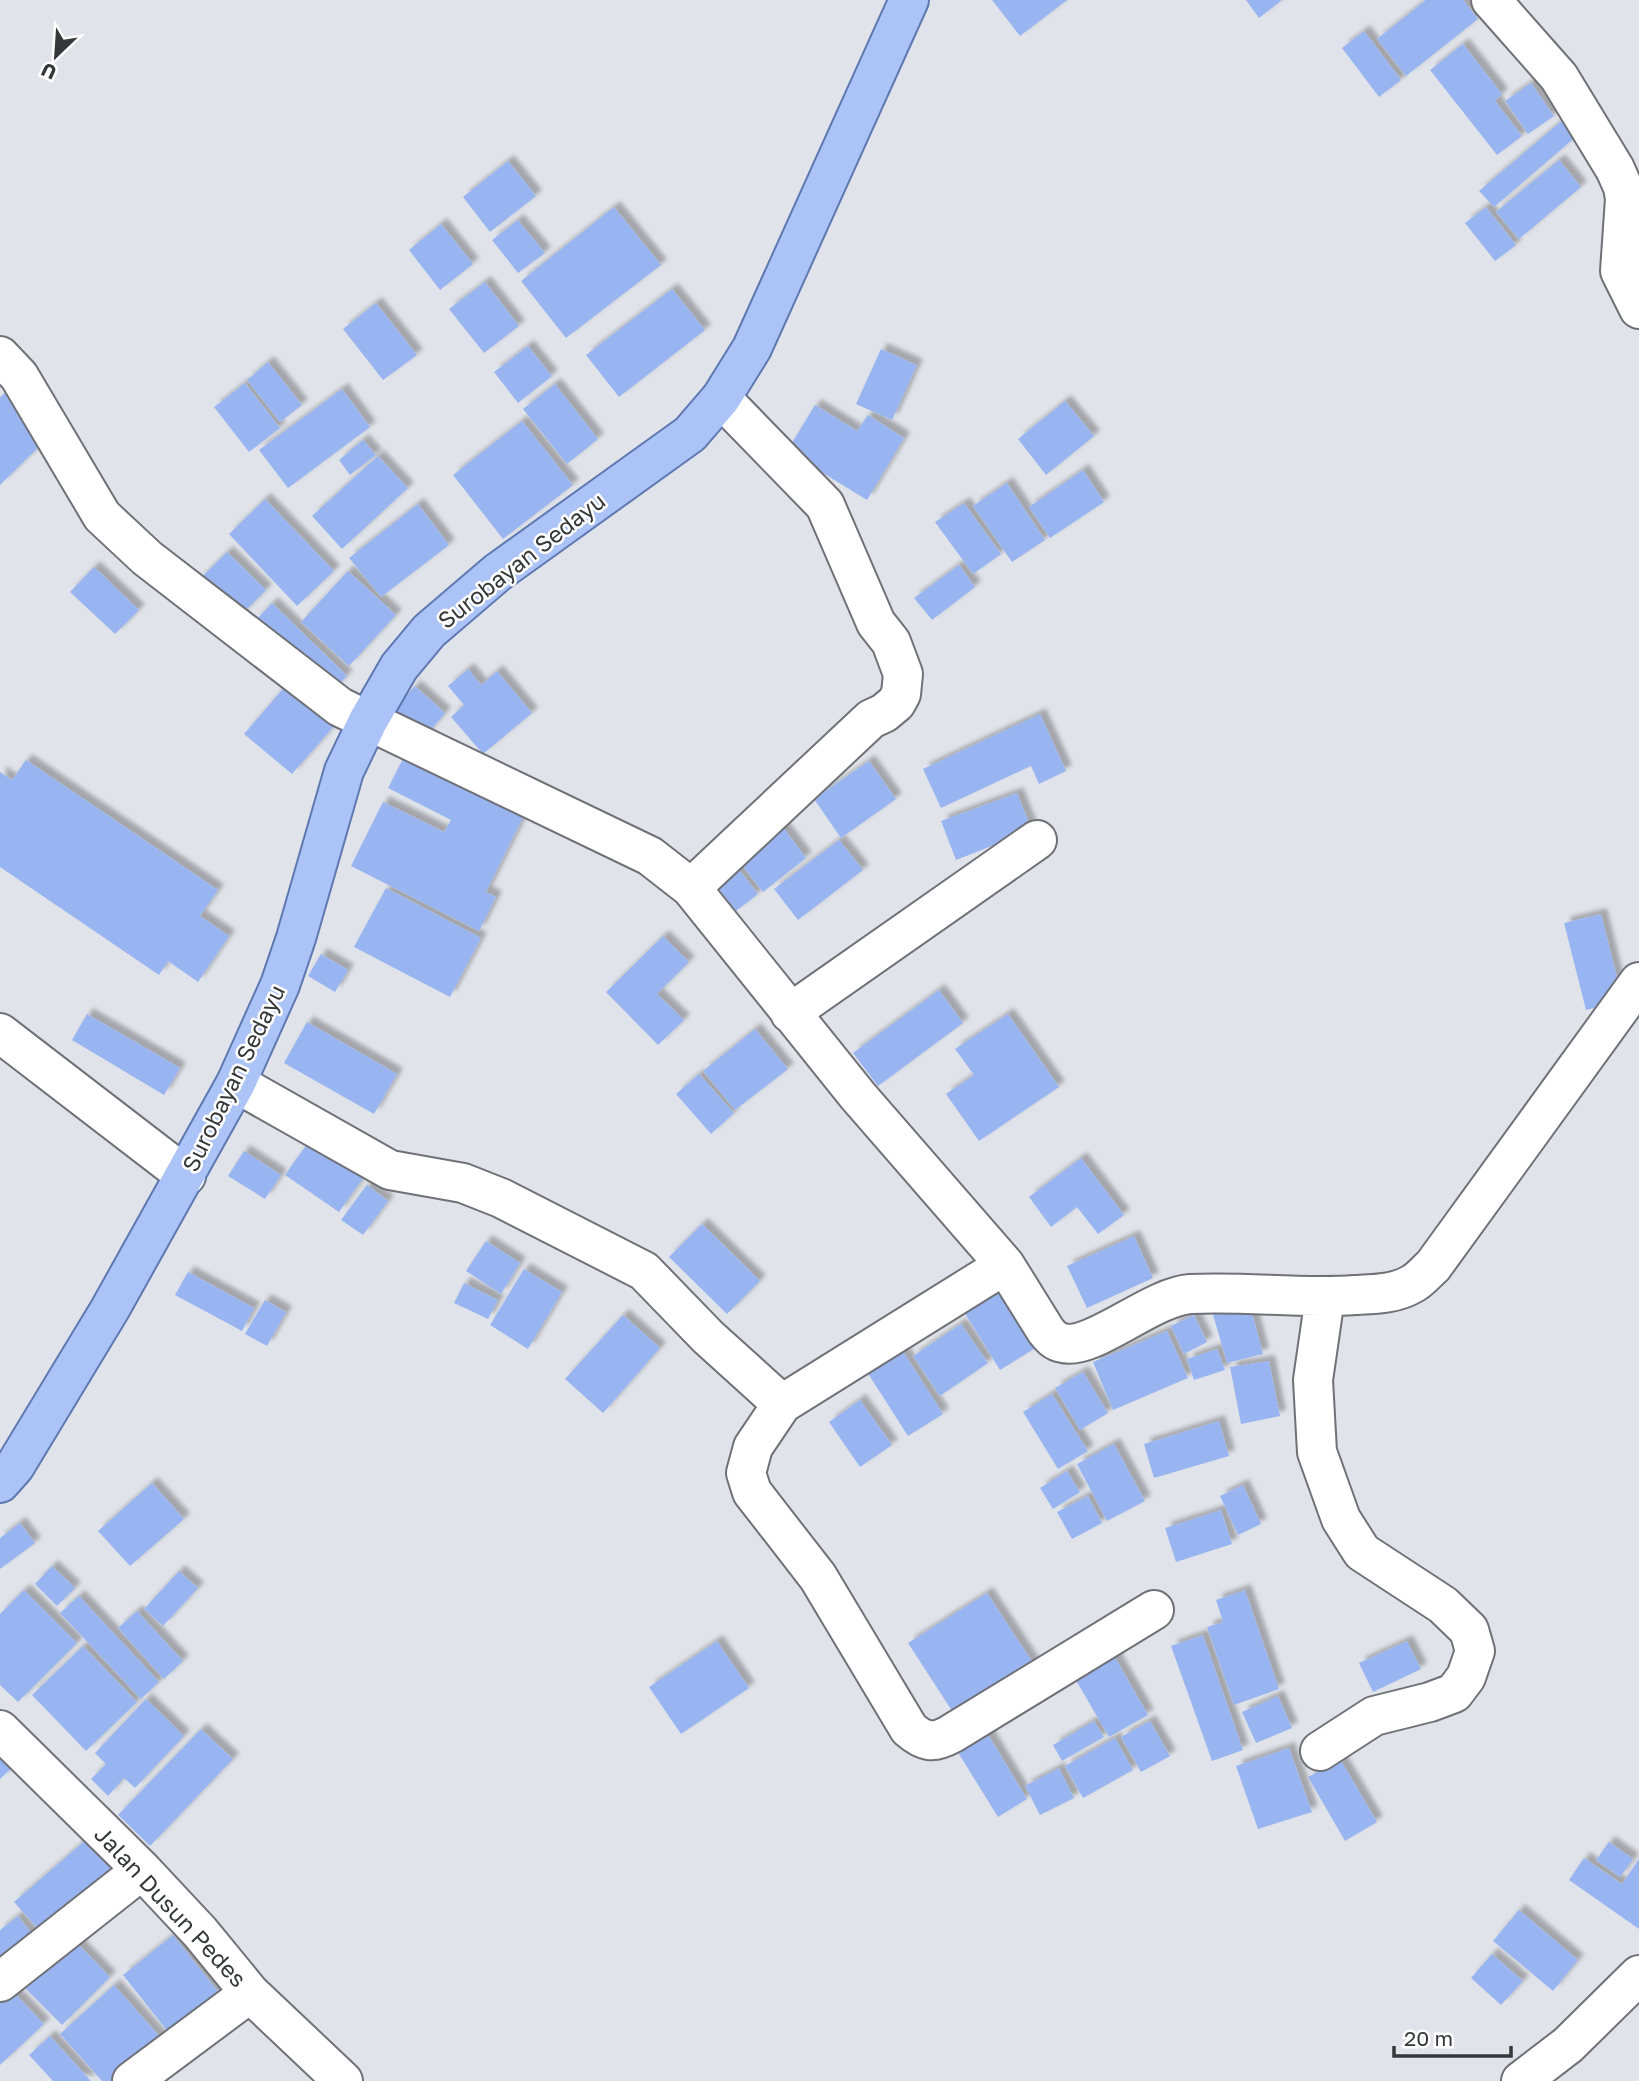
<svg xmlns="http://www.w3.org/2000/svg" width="1639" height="2081" font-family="'Golos Text',sans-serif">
  <defs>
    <filter id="shadow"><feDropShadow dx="6" dy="-6" stdDeviation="2" flood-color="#0004"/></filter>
  </defs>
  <rect width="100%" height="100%" fill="#e0e3e9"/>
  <!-- building -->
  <path fill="#99b5f1" filter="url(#shadow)" d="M992,0H1067L1020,36Z
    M1246,0H1282L1259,18Z
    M1426,0H1463L1478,19L1406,76L1377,39Z
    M1364,31L1401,80L1379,97L1342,48Z
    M1463,44L1502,94L1495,101L1522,136L1497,155L1430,70Z
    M1531,83L1554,116L1528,134L1505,101Z
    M1565,118L1579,134L1494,207L1479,191Z
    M1559,160L1581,187L1519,239L1496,212Z
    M508,161L536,196L490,232L463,197Z
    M614,207L661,265L566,338L521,281Z
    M1486,207L1516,245L1495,261L1465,223Z
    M518,220L545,253L518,273L492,240Z
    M441,224L473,264L440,290L409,250Z
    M485,282L519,326L484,353L449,309Z
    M672,289L705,330L619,397L586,355Z
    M376,303L417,355L383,380L343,329Z
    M528,346L552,376L518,403L494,372Z
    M881,349L917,365L892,420L856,404Z
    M268,362L302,405L280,422L247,380Z
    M245,383L280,428L249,452L214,407Z
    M555,384L598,439L567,464L523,409Z
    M342,389L370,427L288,488L259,450Z
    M6,392L50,436L0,485V397Z
    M1065,401L1094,436L1046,475L1018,439Z
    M815,405L857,431L868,415L904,438L867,500L787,451Z
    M522,421L573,485L503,539L453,475Z
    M363,440L376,455L350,475L339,460Z
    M378,456L408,488L342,549L312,516Z
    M1083,470L1104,502L1050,538L1029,507Z
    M1007,483L1045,540L1012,562L973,506Z
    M265,499L334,571L297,606L229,534Z
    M964,503L1001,554L973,574L935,522Z
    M418,504L449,545L381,597L349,558Z
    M227,552L266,590L238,618L199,580Z
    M959,565L975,587L932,620L914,598Z
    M94,567L139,610L115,634L70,592Z
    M348,571L396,615L349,666L301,622Z
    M272,603L347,676L329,694L255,621Z
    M468,669L481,685L497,671L532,713L483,754L451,717L464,705L448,686Z
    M287,684L335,725L292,774L244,734Z
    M415,686L445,713L423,739L392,711Z
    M1040,714L1066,771L1039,784L1031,766L941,808L923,769Z
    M406,753L525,813L486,892L496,897L479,931L351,866L383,802L444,832L451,820L388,788Z
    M26,760L218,890L200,916L229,936L198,982L168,961L159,975L0,867V772L12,780Z
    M869,761L896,799L841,838L814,799Z
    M1017,793L1032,830L956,860L941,821Z
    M782,826L806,858L763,892L738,860Z
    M839,840L863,870L798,920L774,889Z
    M733,862L758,894L736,911L711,879Z
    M386,888L481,938L450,997L354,947Z
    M1601,914L1623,1001L1586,1010L1564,923Z
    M663,936L689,962L657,994L684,1020L658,1045L606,992Z
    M321,954L348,970L335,992L308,976Z
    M939,990L963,1023L878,1086L853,1053Z
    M87,1014L180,1068L164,1095L72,1040Z
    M1008,1014L1059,1087L979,1141L946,1094L974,1075L955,1049Z
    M307,1022L397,1074L374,1114L284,1063Z
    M755,1029L788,1069L735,1110L703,1071Z
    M699,1074L734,1113L711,1134L676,1094Z
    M312,1137L366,1174L339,1212L285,1175Z
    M244,1151L281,1175L265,1199L228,1176Z
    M1081,1158L1124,1215L1098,1234L1077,1207L1051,1227L1029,1197Z
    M367,1185L388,1201L363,1235L341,1220Z
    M702,1224L760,1281L727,1314L669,1257Z
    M1134,1236L1153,1278L1087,1308L1067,1266Z
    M486,1241L520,1263L501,1294L466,1271Z
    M524,1269L562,1292L528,1349L490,1325Z
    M188,1272L254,1308L242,1331L175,1295Z
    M1001,1281L1040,1345L1000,1370L961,1307Z
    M464,1283L498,1300L488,1319L454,1303Z
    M265,1300L286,1312L267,1346L245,1334Z
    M1249,1302L1263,1354L1227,1363L1212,1311Z
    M623,1315L660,1348L603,1413L565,1379Z
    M1194,1315L1207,1342L1184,1354L1171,1326Z
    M961,1324L988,1363L940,1396L913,1356Z
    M1167,1331L1188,1378L1113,1410L1093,1362Z
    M895,1339L943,1414L908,1436L860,1361Z
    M1217,1349L1225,1370L1194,1380L1187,1359Z
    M1269,1361L1280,1416L1241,1424L1230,1367Z
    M1083,1372L1108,1413L1080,1430L1055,1388Z
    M1052,1394L1088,1451L1058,1469L1023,1412Z
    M860,1400L892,1445L860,1467L829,1422Z
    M1219,1421L1229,1456L1154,1478L1144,1444Z
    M1114,1444L1145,1501L1107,1521L1077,1464Z
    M1067,1471L1080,1492L1053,1509L1040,1488Z
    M152,1483L184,1519L130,1566L98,1531Z
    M1243,1485L1261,1524L1238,1535L1220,1496Z
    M1088,1496L1102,1523L1072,1539L1057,1512Z
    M1221,1510L1232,1544L1176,1562L1165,1528Z
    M20,1523L35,1543L0,1569V1538Z
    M52,1566L75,1588L57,1606L35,1584Z
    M179,1571L198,1588L163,1626L144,1609Z
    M24,1590L77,1643L18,1702L0,1685V1614Z
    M1245,1590L1279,1689L1234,1705L1207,1627L1223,1622L1216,1600Z
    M987,1593L1035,1666L956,1717L908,1643Z
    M79,1596L159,1682L141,1699L60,1613Z
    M137,1611L183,1661L164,1679L118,1628Z
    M1203,1635L1243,1750L1212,1761L1171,1646Z
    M717,1641L749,1688L681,1734L649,1687Z
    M1407,1641L1421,1669L1373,1692L1359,1663Z
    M83,1646L137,1702L86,1751L32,1695Z
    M1109,1647L1148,1715L1109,1737L1070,1670Z
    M1278,1696L1292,1728L1256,1743L1242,1712Z
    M146,1699L184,1736L135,1788L124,1778L108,1796L91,1779L106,1764L95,1753Z
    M1094,1721L1104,1737L1062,1761L1053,1745Z
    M1150,1721L1170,1756L1141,1772L1121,1737Z
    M984,1728L1027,1799L998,1817L954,1746Z
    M201,1729L233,1759L150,1846L118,1815Z
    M1115,1738L1133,1770L1083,1798L1065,1766Z
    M0,1746L17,1763L0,1779Z
    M1289,1748L1312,1812L1258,1829L1236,1766Z
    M1340,1759L1377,1822L1345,1841L1308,1777Z
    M1059,1768L1074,1798L1040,1815L1025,1786Z
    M88,1838L120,1875L47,1939L14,1902Z
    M1609,1842L1633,1859L1620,1877L1596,1860Z
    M1584,1858L1622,1884L1639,1859V1929L1569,1880Z
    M1519,1910L1578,1960L1553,1991L1493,1941Z
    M18,1916L36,1939L0,1968V1930Z
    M173,1935L219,1993L169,2033L123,1975Z
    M72,1938L110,1977L62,2025L23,1986Z
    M1492,1954L1523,1981L1501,2005L1471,1978Z
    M114,1985L162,2039L115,2081H102L60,2034Z
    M12,1991L44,2024L0,2065V2002Z
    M50,2036L91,2081H53L29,2055Z"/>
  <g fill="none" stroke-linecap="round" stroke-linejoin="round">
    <!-- minor casing -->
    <g stroke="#6f7177" stroke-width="42">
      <path id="minor" d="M1491,0L1559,77L1615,169L1623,187L1625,199L1620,271L1639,309
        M0,356L19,376L102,516L147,558L340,707L650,856L691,888L858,1096L1005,1265L1046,1331C1050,1336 1055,1342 1063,1343C1092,1351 1151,1297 1190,1294C1245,1291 1300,1299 1355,1295C1375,1294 1395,1294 1412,1284C1420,1280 1426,1272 1433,1266L1639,982
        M691,888L871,719L884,713L896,703L901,694L903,674L891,642L876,623L825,505L721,398
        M790,1013L1037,840
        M0,1033L186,1176
        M236,1083L390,1170L463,1183L501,1198L644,1271L708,1337L782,1404
        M1005,1265L782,1404L753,1447L746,1473L752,1492L818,1577L909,1729C924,1742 933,1744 951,1734L1154,1610
        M0,1730L142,1870L200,1932L250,1993L343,2081
        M1320,1751L1374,1716L1430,1702L1454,1693L1466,1677L1475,1651L1469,1630L1443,1605L1362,1552L1341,1519L1317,1452L1313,1380L1325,1297
        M0,1982L142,1870
        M132,2081L250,1993
        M1521,2081L1568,2045L1639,1975"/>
    </g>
    <!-- major casing -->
    <g stroke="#5e78b1" stroke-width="42">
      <path id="major" d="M0,1483L15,1466L110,1309L236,1083L280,985L296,938L344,771L368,721L399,667L429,631L498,572L690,434L721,398L752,348L909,0"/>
    </g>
    <!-- minor -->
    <use href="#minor" stroke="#fff" stroke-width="38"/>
    <!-- major -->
    <use href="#major" stroke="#acc3f7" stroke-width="38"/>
  </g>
  <g text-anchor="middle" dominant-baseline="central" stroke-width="5" stroke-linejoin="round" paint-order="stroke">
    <!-- street labels -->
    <g font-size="23" fill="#363739" stroke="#fff">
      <text transform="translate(521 560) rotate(-38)">Surobayan Sedayu</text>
      <text transform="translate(233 1078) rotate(-64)">Surobayan Sedayu</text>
      <text transform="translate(171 1906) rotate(47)">Jalan Dusun Pedes</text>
    </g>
  </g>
  <!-- north arrow -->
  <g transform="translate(56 56) rotate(205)" stroke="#ffffff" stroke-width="5" paint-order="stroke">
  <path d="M0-5L12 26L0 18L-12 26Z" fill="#363739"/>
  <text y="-10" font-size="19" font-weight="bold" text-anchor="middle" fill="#363739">U</text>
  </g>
  <!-- scale -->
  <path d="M1394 2046v10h117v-10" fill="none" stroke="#363739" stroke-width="3.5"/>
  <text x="1404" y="2046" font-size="21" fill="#363739" stroke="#ffffff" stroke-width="5" paint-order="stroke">20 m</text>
</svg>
